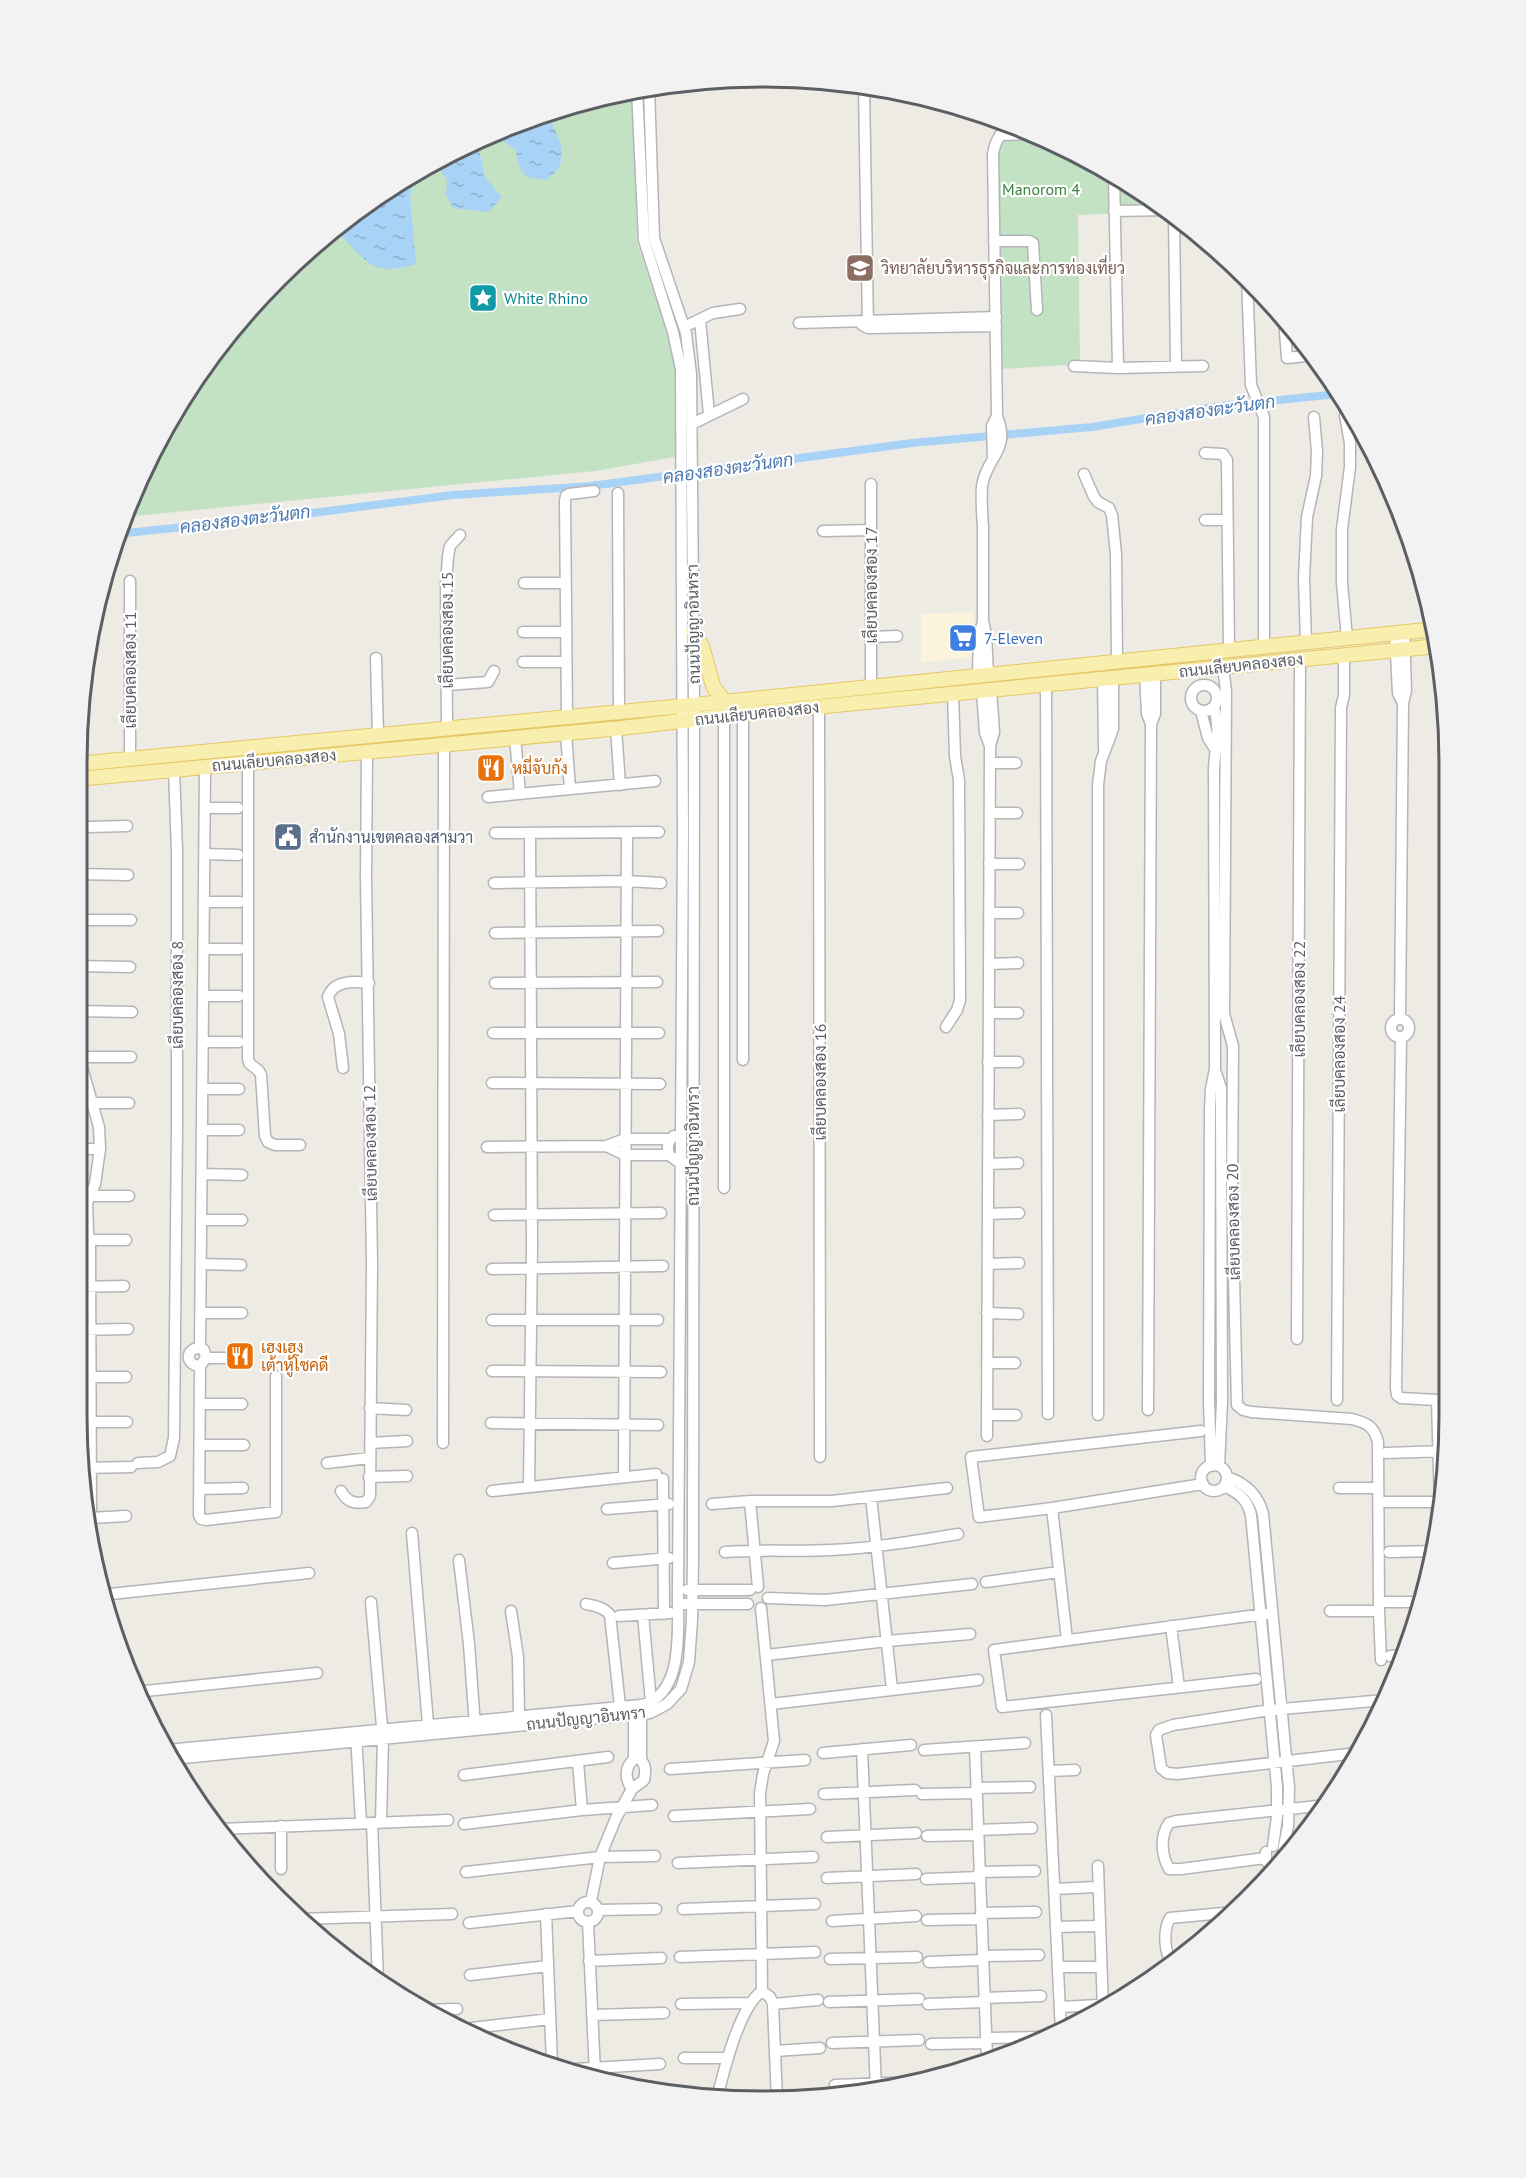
<svg xmlns="http://www.w3.org/2000/svg" width="1526" height="2178" font-family="'PT Sans',Sarabun,sans-serif">
  <defs>
    <pattern id="water-ripples" width="26" height="14" patternUnits="userSpaceOnUse" patternTransform="scale(1.5)"><rect width="26" height="14" fill="#a9d2f7"/><path d="M2 4q2-2 4 0t4 0M15 11q2-2 4 0t4 0" fill="none" stroke="#8daecc"/></pattern>
  </defs>
  <rect width="100%" height="100%" fill="#edebe3"/>
  <!-- commercial -->
  <path fill="#fbf4db" d="M974,612V657L921,662V614Z"/>
  <!-- park -->
  <path fill="#c2e2c3" d="M634,89L637,242L672,346L677,366L675,457L595,471L124,517L168,420L278,277L382,192L501,129Z
    M1029,130L1145,192L1167,211L1078,215L1080,364L1000,369L996,151L1012,131Z"/>
  <!-- water -->
  <path fill="url(#water-ripples)" d="M545,115C556,128 569,154 557,170C554,173 550,177 546,180C521,178 520,174 516,150L502,140L498,130Z
    M477,141L485,177L502,197L489,212L453,208L446,194L447,180L436,163Z
    M416,174L410,195L416,264C373,277 367,263 339,233L340,226L382,192Z"/>
  <g fill="none" stroke-linecap="round" stroke-linejoin="round">
    <!-- canal -->
    <path stroke="#a9d2f7" stroke-width="8" d="M117,534L281,517L453,495L591,486L912,443L1092,427L1220,406L1338,394"/>
    <!-- minor casing -->
    <g stroke="#b4b5b9" stroke-width="13">
      <path id="minor" d="M864,87L868,328
        M1000,135L1035,134
        M1114,176L1118,368
        M1114,211L1167,210
        M1174,217L1176,366
        M994,241H1029L1033,243L1037,310
        M1247,277L1251,385L1264,417V647
        M1284,318L1287,358L1314,355
        M700,320L709,414
        M799,323L996,317
        M862,325L868,328L996,326
        M684,327L713,313L740,309
        M1074,366L1118,368L1203,366
        M1345,415L1350,443V467L1342,529V583L1347,638
        M692,424L743,399
        M1205,453L1223,454L1227,460L1229,650
        M993,459L992,426L997,416
        M1084,474L1094,497L1098,502L1109,508L1112,515L1116,554L1117,661
        M871,484V686
        M618,493L619,711
        M1205,520H1227
        M823,531L871,530
        M130,581V759
        M524,583H565
        M523,632H565
        M1395,633L1398,693L1403,703
        M871,637L897,636
        M1306,642L1304,578L1307,517L1316,476L1317,452L1314,417
        M376,658L378,735
        M523,662H566
        M1223,667L1226,691L1224,1014L1233,1046L1232,1193L1237,1405L1243,1410L1251,1412L1352,1419C1367,1423 1374,1426 1378,1442L1379,1611L1381,1660
        M988,674L986,634L983,621C983,590 983,559 983,528C982,514 981,499 982,486C986,457 1011,451 997,416L993,154C995,141 1002,127 1016,126
        M1145,674L1147,714L1151,724
        M978,675L979,634L983,622
        M1103,679L1104,749
        M1046,684L1048,1414
        M1191 698a13 13 0 1 1 26 0a13 13 0 1 1-26 0Z
        M447,685L488,682L494,671
        M982,691L985,733L990,746
        M819,707L820,1457
        M1201,711L1208,738L1215,749
        M743,714V1060
        M567,716L565,501L566,496L569,494L594,491
        M724,716V1188
        M81,720V764
        M447,728L446,585L448,556L450,546L460,535
        M616,728L620,785
        M566,733L570,789
        M515,737L520,794
        M248,763V1058L249,1063L259,1071L261,1075L265,1136L268,1142L275,1145H300
        M990,763H1016
        M488,797L655,781
        M205,808H238
        M990,813H1017
        M77,831L88,827L127,826
        M495,833L659,832
        M205,854L238,855
        M989,864H1019
        M77,871L78,874L81,1064L99,1127L100,1149L95,1184L87,1203L88,1232L90,1245L91,1518
        M77,874L128,875
        M494,883L626,881L661,883
        M204,902H240
        M989,913H1018
        M77,920H131
        M495,933L658,931
        M204,949H240
        M989,964L1018,963
        M77,966L130,967
        M495,983L657,982
        M203,996H239
        M77,1011L132,1012
        M989,1013H1018
        M1400,1018L1403,703L1406,691L1404,632
        M1391 1028a9 9 0 1 1 18 0a9 9 0 1 1-18 0Z
        M946,1027L957,1010L960,1000L959,780L955,756L953,694
        M493,1033H659
        M1401,1037L1396,1388L1397,1395L1401,1398L1437,1400L1440,1506
        M203,1042H239
        M77,1057H131
        M988,1062H1018
        M343,1068L339,1034L328,997C334,980 354,981 369,983
        M1216,1073L1221,1088V1110L1222,1402L1219,1466
        M492,1083L660,1084
        M203,1089H239
        M77,1103H129
        M988,1115L1019,1114
        M202,1130H239
        M674,1136C667,1142 667,1147 669,1155L680,1163H686
        M606,1146L625,1155H669
        M487,1147L606,1146L625,1139H670
        M77,1149H100
        M988,1164L1018,1163
        M202,1174L242,1175
        M77,1196H129
        M988,1214L1019,1213
        M494,1215L661,1213
        M202,1220H242
        M77,1240H126
        M201,1264L241,1265
        M988,1264L1019,1263
        M492,1269L663,1266
        M77,1287L124,1286
        M201,1313H242
        M987,1313L1018,1314
        M492,1320H658
        M77,1330L128,1329
        M1297,1339L1300,659
        M200,1348C185,1348 185,1365 200,1366L206,1358L204,1350L200,1348L205,767
        M206,1358H242
        M987,1363H1015
        M200,1366L199,1515L201,1519L206,1520L276,1512V1376
        M492,1371L661,1372
        M77,1377H126
        M1337,1400L1341,708L1344,695V654
        M1437,1400L1449,1398
        M200,1404H242
        M370,1408L406,1410
        M1148,1410L1151,724L1155,714V673
        M987,1415H1016
        M1098,1415V785L1101,761L1113,729V677
        M77,1422H127
        M491,1423L658,1425
        M1201,1431L971,1457L979,1517L1052,1508L1203,1484
        M987,1436L990,746L994,732L991,690
        M370,1443L407,1441
        M443,1443L444,744
        M200,1445H244
        M1386,1453L1446,1451
        M138,1463L158,1462L170,1456L174,1438L177,1127V851L174,770
        M327,1463L369,1458
        M1201 1478a13 13 0 1 1 26 0a13 13 0 1 1-26 0Z
        M1211,1466L1209,1400L1210,1110L1211,1089L1215,1069L1214,770C1215,744 1221,733 1214,707
        M83,1468L131,1467
        M369,1477L407,1476
        M624,1477L627,833
        M1227,1477C1245,1483 1258,1494 1263,1514L1289,1788L1288,1826L1283,1851
        M663,1479L664,1614
        M1224,1486C1239,1493 1247,1499 1251,1515L1277,1787V1817L1273,1846
        M529,1487L532,1246L530,834
        M1339,1488H1377
        M200,1489L243,1488
        M341,1491C347,1502 354,1504 366,1502L370,1496L372,1263L366,878L367,751
        M492,1491L656,1474
        M871,1497L892,1689
        M750,1501L758,1587
        M1384,1502H1441
        M712,1504L750,1501H832L947,1488
        M1052,1508L1067,1640
        M607,1509L669,1504
        M90,1518L126,1516
        M412,1533L428,1724
        M725,1552C761,1549 796,1552 831,1550C874,1548 916,1541 958,1534
        M1389,1552L1436,1551
        M459,1560L469,1644L475,1726
        M613,1563L669,1558
        M986,1582L1059,1572
        M687,1590H750
        M101,1595L309,1573
        M768,1598L825,1600L972,1584
        M371,1602L383,1738L381,1822
        M1386,1602H1420
        M586,1604C596,1606 603,1607 610,1615L620,1706
        M678,1604H748
        M761,1608L774,1741L763,1774L760,1793L762,1991
        M511,1611L518,1657L519,1715
        M1330,1611H1379
        M643,1615L651,1702
        M619,1616L670,1613
        M1171,1626L1179,1687
        M767,1655L887,1641L970,1634
        M1390,1656L1404,1655
        M1256,1679L1002,1707L994,1650L1272,1613
        M136,1692L317,1673
        M771,1704L978,1680
        M1046,1715L1061,2033
        M356,1734L361,1823
        M975,1747L987,2058
        M862,1749L876,2090
        M167,1750L641,1705C686,1695 677,1625 678,1590L683,833L681,369L673,332L644,240L637,89
        M924,1750L1025,1743
        M823,1753L911,1745
        M1357,1753L1177,1774L1167,1773L1161,1768L1156,1735L1159,1730L1173,1725L1270,1710L1385,1700
        M172,1759L642,1714L650,1713L667,1704L681,1689L689,1662L692,1620L693,1558L694,705L691,374L686,333L654,238L649,88
        M578,1762L582,1810
        M670,1769L805,1760
        M1049,1771L1075,1770
        M464,1775L608,1757
        M976,1788L1030,1787
        M632,1789C625,1779 624,1768 634,1759V1710
        M824,1794L915,1790
        M922,1794L976,1793
        M674,1816L810,1809
        M372,1823L378,1980
        M464,1824L582,1810L652,1805
        M281,1826V1869
        M221,1829L448,1820
        M978,1830L1032,1828
        M927,1836L978,1835
        M827,1837L916,1833
        M1266,1852V1861L1271,1866H1277
        M1265,1858L1181,1869H1169C1161,1854 1160,1836 1169,1823L1176,1821L1327,1805
        M678,1863L813,1857
        M1098,1866L1103,2010
        M466,1872L600,1857L655,1856
        M979,1872L1035,1871
        M827,1878L916,1874
        M926,1879L980,1877
        M1055,1889L1095,1887
        M591,1901L600,1857L616,1818L632,1789L644,1780C645,1773 647,1767 641,1760V1707
        M578 1912a10 10 0 1 1 20 0a10 10 0 1 1-20 0Z
        M683,1909L815,1904
        M599,1910L656,1909
        M981,1913L1036,1912
        M546,1914L552,2063
        M300,1919L452,1914
        M927,1920L981,1919
        M832,1921L916,1916
        M588,1922L595,2074
        M469,1923L578,1911
        M1056,1927L1095,1926
        M983,1956L1039,1955
        M680,1957L815,1952
        M830,1959L917,1957
        M589,1961L661,1958
        M929,1962L983,1960
        M1172,1963C1164,1952 1163,1930 1170,1918L1234,1912
        M1058,1967H1097
        M470,1975L548,1966
        M762,1991L770,1997L773,2004L777,2100
        M984,1998L1041,1996
        M829,2002L919,1999
        M681,2004L750,2003
        M773,2004L818,2000
        M928,2004L984,2002
        M1060,2007L1099,2005
        M421,2010L457,2009
        M592,2015L664,2013
        M472,2028L550,2019
        M986,2038L1043,2037
        M832,2043L919,2040
        M931,2044L986,2043
        M775,2051L820,2048
        M684,2058H728
        M575,2069L660,2064
        M835,2085L916,2082
        M717,2098C724,2071 739,2007 762,1991"/>
    </g>
    <!-- major casing -->
    <g stroke="#e5c665" stroke-width="16">
      <path id="major" d="M693,631L702,646L713,686L724,701
        M77,764L683,706L1436,629
        M77,779L621,728L724,716L1438,646"/>
    </g>
    <!-- minor -->
    <use href="#minor" stroke="#fff" stroke-width="10"/>
    <!-- major -->
    <use href="#major" stroke="#f8eeae" stroke-width="14"/>
  </g>
  <!-- icons -->
  <defs>
    <g id="university-square" transform="scale(1.5)"><rect x="-9" y="-9" width="18" height="18" rx="4" fill="#8d6e63" stroke="#fff"/><path d="M0-5L7-2L0 1L-7-2ZM-4 1L0 2.5L4 1V4Q0 6-4 4Z" fill="#fff"/></g>
    <g id="sight-square" transform="scale(1.5)"><rect x="-9" y="-9" width="18" height="18" rx="4" fill="#0f9aa8" stroke="#fff"/><path d="M0-6L1.8-2.2L6-1.7L2.9 1.2L3.7 5.4L0 3.3L-3.7 5.4L-2.9 1.2L-6-1.7L-1.8-2.2Z" fill="#fff"/></g>
    <g id="supermarket-square" transform="scale(1.5)"><rect x="-9" y="-9" width="18" height="18" rx="4" fill="#3f7fe0" stroke="#fff"/><path d="M-6-5.5h2.5l.6 2H6L4.5 2H-2.5L-4.4-4H-6ZM-1.5 3.2a1.3 1.3 0 1 0 .1 0ZM3 3.2a1.3 1.3 0 1 0 .1 0Z" fill="#fff"/></g>
    <g id="restaurant-square" transform="scale(1.5)"><rect x="-9" y="-9" width="18" height="18" rx="4" fill="#e8710a" stroke="#fff"/><path d="M-5-6h1v4h1v-4h1v4h1v-4h1v5L-1.5 .5V6h-2V.5L-5-1ZM5-6V6H3V1.5H1.5Q1.5-4 5-6Z" fill="#fff"/></g>
    <g id="civic-square" transform="scale(1.5)"><rect x="-9" y="-9" width="18" height="18" rx="4" fill="#5c6f8a" stroke="#fff"/><path d="M-.6-6.5H3V-4.5H.6V-3L4-1V1h2V6H-6V1h2V-1L-.6-3ZM-1.2 2.5V6h2.4V2.5Z" fill="#fff"/></g>
  </defs>
  <g fill-rule="evenodd">
    <use href="#university-square" x="860" y="268"/>
    <use href="#sight-square" x="483" y="298"/>
    <use href="#supermarket-square" x="963" y="638"/>
    <use href="#restaurant-square" x="491" y="768"/>
    <use href="#civic-square" x="288" y="837"/>
    <use href="#restaurant-square" x="240" y="1356"/>
  </g>
  <g text-anchor="middle" dominant-baseline="central" stroke-width="4.5" stroke-linejoin="round" paint-order="stroke">
    <!-- park labels -->
    <g font-size="16" fill="#3c8142" stroke="#fff">
      <text x="1041" y="189">Manorom 4</text>
    </g>
    <!-- education labels -->
    <g font-size="16" fill="#785e54" stroke="#fff" text-anchor="start">
      <text x="881" y="268">วิทยาลัยบริหารธุรกิจและการท่องเที่ยว</text>
    </g>
    <!-- culture labels -->
    <g font-size="16" fill="#0d838f" stroke="#fff" text-anchor="start">
      <text x="504" y="298">White Rhino</text>
    </g>
    <!-- street labels -->
    <g font-size="16" fill="#5b5e63" stroke="#fff">
      <text transform="translate(871 585) rotate(-90)">เลียบคลองสอง 17</text>
      <text transform="translate(693 624) rotate(-91)">ถนนปัญญาอินทรา</text>
      <text transform="translate(447 630) rotate(-90)">เลียบคลองสอง 15</text>
      <text transform="translate(1241 665) rotate(-6)">ถนนเลียบคลองสอง</text>
      <text transform="translate(130 670) rotate(-90)">เลียบคลองสอง 11</text>
      <text transform="translate(757 713) rotate(-6)">ถนนเลียบคลองสอง</text>
      <text transform="translate(274 760) rotate(-5)">ถนนเลียบคลองสอง</text>
      <text transform="translate(177 995) rotate(-90)">เลียบคลองสอง 8</text>
      <text transform="translate(1299 999) rotate(-90)">เลียบคลองสอง 22</text>
      <text transform="translate(1339 1054) rotate(-90)">เลียบคลองสอง 24</text>
      <text transform="translate(820 1082) rotate(-90)">เลียบคลองสอง 16</text>
      <text transform="translate(370 1143) rotate(-91)">เลียบคลองสอง 12</text>
      <text transform="translate(693 1146) rotate(-90)">ถนนปัญญาอินทรา</text>
      <text transform="translate(1233 1222) rotate(-91)">เลียบคลองสอง 20</text>
      <text transform="translate(586 1718) rotate(-6)">ถนนปัญญาอินทรา</text>
    </g>
    <!-- shop labels -->
    <g font-size="16" fill="#366cbe" stroke="#fff" text-anchor="start">
      <text x="984" y="638">7-Eleven</text>
    </g>
    <!-- food labels -->
    <g font-size="16" fill="#c56008" stroke="#fff" text-anchor="start">
      <text x="512" y="768">หมี่จับกัง</text>
      <text x="261" y="1347">เฮงเฮง<tspan x="261" dy="18">เต้าหู้โชคดี</tspan></text>
    </g>
    <!-- service labels -->
    <g font-size="16" fill="#4e5e75" stroke="#fff" text-anchor="start">
      <text x="309" y="837">สำนักงานเขตคลองสามวา</text>
    </g>
    <!-- water labels -->
    <g font-size="18" font-style="italic" fill="#4b79b0" stroke="#fff">
      <text transform="translate(1210 410) rotate(-8)">คลองสองตะวันตก</text>
      <text transform="translate(728 468) rotate(-8)">คลองสองตะวันตก</text>
      <text transform="translate(245 519) rotate(-7)">คลองสองตะวันตก</text>
    </g>
  </g>
  <!-- crop -->
  <path d="M0 0H1526V2178H0ZM763 87H763A676 676 0 0 1 1439 763V1415A676 676 0 0 1 763 2091H763A676 676 0 0 1 87 1415V763A676 676 0 0 1 763 87Z" fill="#f2f2f3" fill-rule="evenodd"/>
  <path fill="none" stroke="#5b5e63" stroke-width="3" d="M763 87H763A676 676 0 0 1 1439 763V1415A676 676 0 0 1 763 2091H763A676 676 0 0 1 87 1415V763A676 676 0 0 1 763 87Z"/>
</svg>
